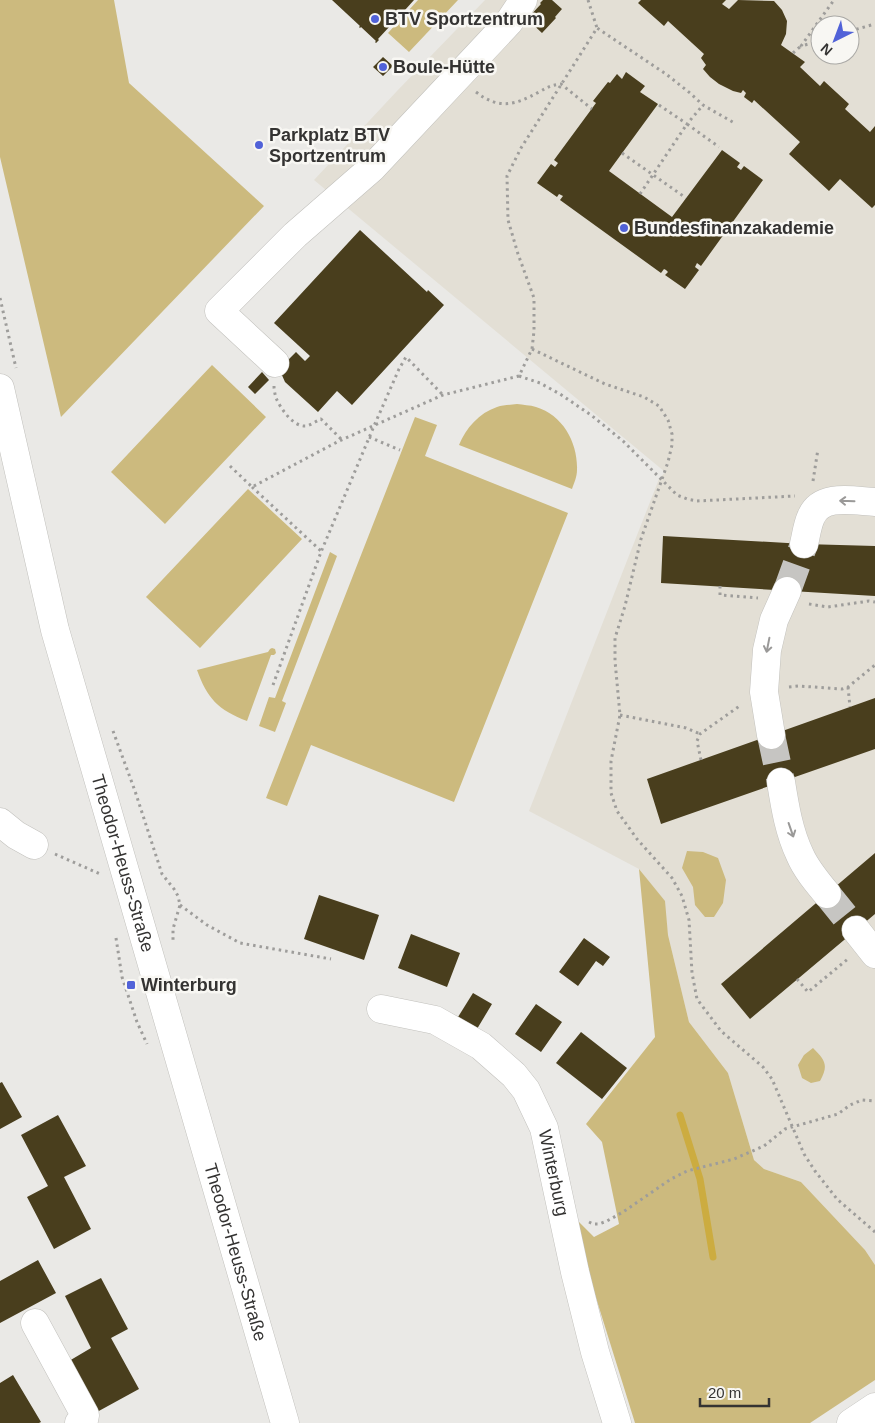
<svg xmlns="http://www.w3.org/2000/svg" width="875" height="1423" font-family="Arial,sans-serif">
  <rect width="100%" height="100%" fill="#eae9e6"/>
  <!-- built -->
  <path fill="#e3dfd5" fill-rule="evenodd" d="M485,0H875V1265L865,1250L801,1182L764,1169L754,1160L728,1073L689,1022L668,935L664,901L639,869L529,811L659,479L665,472L314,180L397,91ZM820,25H850V55H820Z"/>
  <!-- green -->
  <path fill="#ccba7e" d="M0,0H114L129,83L264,206L61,417L0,157Z
    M418,0H458L409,52L388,33Z
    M212,365L266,417L165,524L111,472Z
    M517,404C523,405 530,405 536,407C563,415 578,443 577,470C577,477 574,483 572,489L459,445C466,428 479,413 497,407C503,405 510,405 517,404Z
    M415,417L437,425L425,456L568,513L454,802L311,745L287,806L266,798Z
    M248,489L302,539L200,648L146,597Z
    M330,552L337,556L282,701L286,703L275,732L259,726L269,697L275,698Z
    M272,648L275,649L276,653L274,655H271L247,721C218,710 207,698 197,670L268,652L270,649Z
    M687,851L703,852L718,858L726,880L723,903L714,917H705L695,905L693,887L682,868Z
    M639,869L665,901L668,935L689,1022L728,1073L754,1160L764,1169L801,1182L865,1250L875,1265V1380L810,1423H635L573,1224L579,1222L594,1237L619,1224L602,1142L586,1124L655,1037Z
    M813,1048C825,1060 829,1065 820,1081L811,1083L802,1078L798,1065L804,1055Z"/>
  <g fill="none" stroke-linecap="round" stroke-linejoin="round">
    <!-- stream -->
    <path stroke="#ccac40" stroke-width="7" d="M680,1115L700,1179L713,1257"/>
  </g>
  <!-- building -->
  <path fill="#493e1d" d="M332,0H414L405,10L406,11L405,12L404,11L391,25L393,26L391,27L390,26L378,39L379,40L376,43L375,42L376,41L361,27L360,28L359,27L360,26Z
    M543,0H552L562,9L555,17L556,18L542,33L527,19L541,4L540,3Z
    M641,0H726L722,4L729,9L738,0L774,1L782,10L787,21L786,34L781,45L805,62L800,67L820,86L824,81L849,104L845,109L870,132L875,126V205L872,208L840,179L829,191L789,154L800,142L754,100L752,103L744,97L746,93L743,90L741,93L733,91L719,84L710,77L703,69L706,65L701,58L704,54L668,21L664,26L638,3Z
    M383,57L393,66L383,76L373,67Z
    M626,72L645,86L640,92L658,104L609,171L672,217L722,150L740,163L737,167L741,170L744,166L763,180L701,266L697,263L695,267L699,270L685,289L665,275L668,272L666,270L664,269L661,273L560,200L563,196L559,194L557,197L537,183L551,164L555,167L558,163L554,160L596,103L593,101L608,82L610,83L617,74L622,79Z
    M360,230L427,292L428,290L444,305L352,405L337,391L318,412L285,382L281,373L284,364L296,352L305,361L310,356L274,323Z
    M262,372L269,380L255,394L248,387Z
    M663,536L804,544L875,546V596L661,583Z
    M875,698V749L661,824L647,779Z
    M875,853V914L750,1019L721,984Z
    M319,895L379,915L364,960L304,939Z
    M411,934L460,953L447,987L398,968Z
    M584,938L610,957L603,966L596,961L578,986L559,972Z
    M473,993L492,1004L477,1029L458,1017Z
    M536,1004L562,1022L541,1052L515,1034Z
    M581,1032L627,1068L602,1099L556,1063Z
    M2,1082L22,1117L0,1129V1083Z
    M58,1115L86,1166L64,1177L91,1229L54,1249L27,1197L48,1186L21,1135Z
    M38,1260L56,1293L0,1323V1281Z
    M101,1278L128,1329L111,1338L139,1389L97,1412L69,1361L91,1348L65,1296Z
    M13,1375L41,1422L39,1423H0V1383Z"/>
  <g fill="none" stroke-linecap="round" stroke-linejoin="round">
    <!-- minor-tunnel -->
    <path stroke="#c6c5c2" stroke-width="28" stroke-dasharray="28 14" stroke-linecap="butt" d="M787,591L804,544
      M771,735L781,782
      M827,894L856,930"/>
    <!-- minor casing -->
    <g stroke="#c2c1bd" stroke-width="29">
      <g id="minor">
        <path d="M275,363L219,311L295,235L372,168L509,22L519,7L523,0"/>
        <path d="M804,544C806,536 807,526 811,517C821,493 854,501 875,502"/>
        <path d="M771,735L764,692L767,650L774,620L787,591"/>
        <path d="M781,782C785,807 789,832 800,855C806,869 817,882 827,894"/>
        <path d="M0,822L16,835L34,845"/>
        <path d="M856,930L875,954"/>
        <path id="s1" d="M381,1009L435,1020L481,1046L514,1075L526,1090L544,1128L575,1272L595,1352L617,1423"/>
        <path d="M35,1323L85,1415L84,1420L79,1423"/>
        <path d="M851,1423L875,1407"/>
      </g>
    </g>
    <!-- major casing -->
    <g stroke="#c2c1bd" stroke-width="29">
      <g id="major">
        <path id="s2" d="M0,388L55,630L285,1423"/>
      </g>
    </g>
    <!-- path -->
    <path stroke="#9e9d9b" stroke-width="3" stroke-dasharray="2.5 4" stroke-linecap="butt" d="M588,0L597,28
      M850,31L875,24
      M820,41L801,46L834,0
      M793,53L801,46
      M476,92C499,110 515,105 539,92C548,87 551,85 561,84L592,109
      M659,105L687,124L703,105
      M622,153L686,198
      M640,194L687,124L719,147
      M0,298L16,368
      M532,349L605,384L644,397L659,406L668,420L672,434V445L668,462L641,539L625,606L615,638V661L620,715L611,761V793L617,811L637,839L672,878L682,896L689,920L692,973L697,999L721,1031L763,1067L772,1079L804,1154L815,1171L837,1199L875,1232
      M519,376L540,383L560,394L591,415L623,441L677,495L687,499L697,501L795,496
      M274,386C274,390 275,394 276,398C281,409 293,427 306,426C311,425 316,421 321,419L342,440
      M369,437L400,450
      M230,466L252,487L339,441L443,395L519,376L532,349L534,331V298L518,254L508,220L507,176L521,148L597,28L666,74L690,93L703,105L736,124
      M813,481L818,449
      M252,487L321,551
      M720,586V595L758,598
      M809,604L828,607L869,601L875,602
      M273,685L321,552L374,426L399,369L406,357L443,395
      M789,687L799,686L842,689L848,687L875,665
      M848,687L850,707
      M620,715L686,728L700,734
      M113,731L135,791L162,874L174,889L178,896L180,905L173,929V940
      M701,760L697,741L700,734L741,705
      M55,854L100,874
      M180,905L207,925L240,943L331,959
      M116,938L122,977L137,1022L147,1044
      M797,979L808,992L849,958
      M589,1222L593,1224H599L607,1221L623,1212L671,1179L687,1171L734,1159L764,1146L785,1129L838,1114L850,1105L862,1100L875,1101"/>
    <!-- minor -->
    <use href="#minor" stroke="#fff" stroke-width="28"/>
    <!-- major -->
    <use href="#major" stroke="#fff" stroke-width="28"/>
  </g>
  <!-- one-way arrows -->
  <defs><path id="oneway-shaft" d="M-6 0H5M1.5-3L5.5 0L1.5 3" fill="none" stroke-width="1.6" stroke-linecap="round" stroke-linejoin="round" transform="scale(1.25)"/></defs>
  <g stroke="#9a9998">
    <use href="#oneway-shaft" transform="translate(847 501) rotate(-178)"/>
    <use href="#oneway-shaft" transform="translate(768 645) rotate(101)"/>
    <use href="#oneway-shaft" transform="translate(791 830) rotate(71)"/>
  </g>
  <!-- markers -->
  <g fill="#5162d8" stroke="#f8f7f3" stroke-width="2">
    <circle cx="375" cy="19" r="5"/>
    <circle cx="383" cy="67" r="5"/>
    <circle cx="259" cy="145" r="5"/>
    <circle cx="624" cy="228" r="5"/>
    <rect x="126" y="980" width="10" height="10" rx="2.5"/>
  </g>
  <g text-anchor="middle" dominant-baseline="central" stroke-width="5" stroke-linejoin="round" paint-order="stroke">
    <!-- poi labels -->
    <g font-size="18" font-weight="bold" fill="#343332" stroke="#f8f7f3" text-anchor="start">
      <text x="385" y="19">BTV Sportzentrum</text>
      <text x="393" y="67">Boule-Hütte</text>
      <text x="269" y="135">Parkplatz BTV<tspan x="269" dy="21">Sportzentrum</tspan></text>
      <text x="634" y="228">Bundesfinanzakademie</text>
      <text x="141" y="985">Winterburg</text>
    </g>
    <!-- street labels -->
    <g font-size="18" fill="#343332" stroke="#f8f7f3">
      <text stroke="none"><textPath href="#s2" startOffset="491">Theodor-Heuss-Straße</textPath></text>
      <text stroke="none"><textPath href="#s1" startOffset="259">Winterburg</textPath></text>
      <text stroke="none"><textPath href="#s2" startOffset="896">Theodor-Heuss-Straße</textPath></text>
    </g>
  </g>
  <!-- north arrow -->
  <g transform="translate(835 40) rotate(222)"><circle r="24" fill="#f8f7f3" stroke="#aaa9a6"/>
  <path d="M0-4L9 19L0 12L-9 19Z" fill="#5162d8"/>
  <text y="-8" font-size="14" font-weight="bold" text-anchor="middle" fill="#343332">N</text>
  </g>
  <!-- scale -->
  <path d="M700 1398v8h69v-8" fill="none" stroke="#343332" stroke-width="2.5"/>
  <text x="708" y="1398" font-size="15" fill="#343332" stroke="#f8f7f3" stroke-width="4" paint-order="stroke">20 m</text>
</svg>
